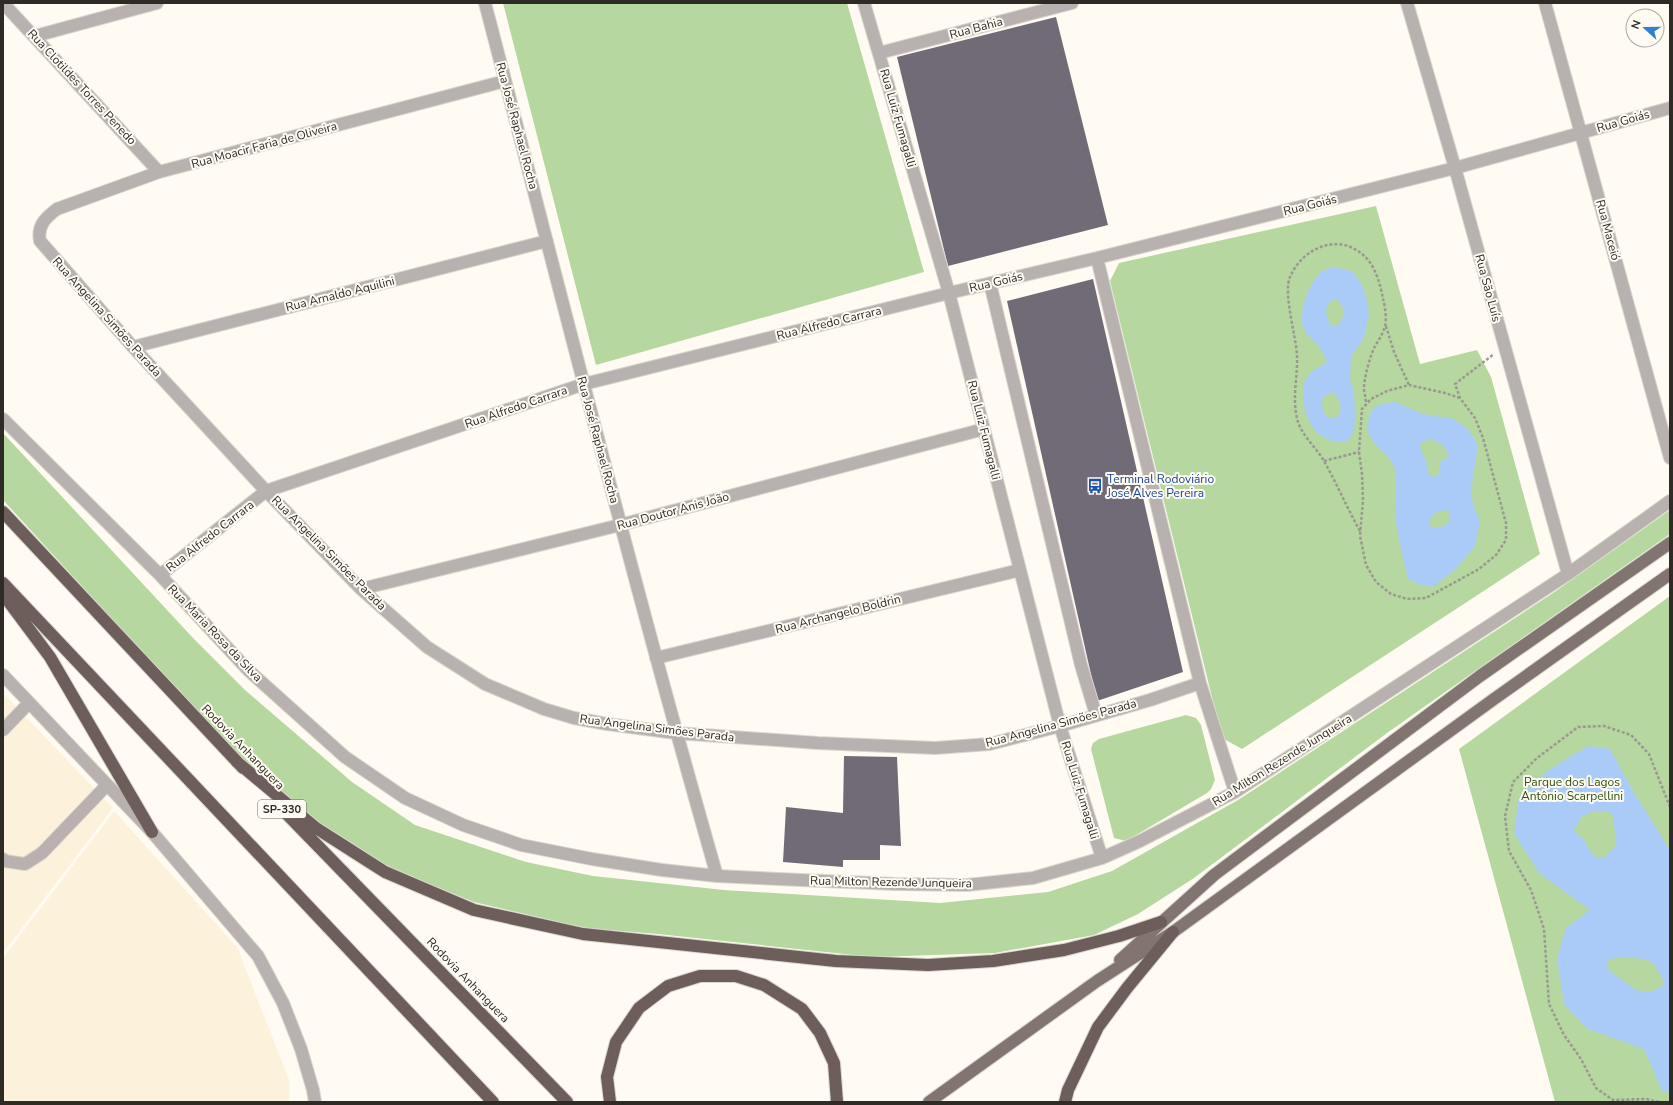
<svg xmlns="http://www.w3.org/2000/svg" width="1673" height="1105" font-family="'Nunito Sans',sans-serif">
  <rect width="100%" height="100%" fill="#fffbf2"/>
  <!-- built -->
  <path fill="#fcf2dc" d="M3,693L113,808L3,953Z
    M114,811L237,947L290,1082L289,1102H3V958Z"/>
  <!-- green -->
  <path fill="#b6d7a0" d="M503,3H847L924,272L596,365Z
    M1376,206L1420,364L1477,350L1491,377L1540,554L1242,749L1222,738L1110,281L1119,263Z
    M3,433L193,638L245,690L352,782L415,825L526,862L593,876L724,890L940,903L1048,892L1112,871L1238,800L1553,593L1670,510V534L1387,733L1194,878L1138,914L1094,935L995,953L873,957L658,934L585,928L474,902L389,868L315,821L244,763L3,500Z
    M1670,596V1102H1555L1459,749Z
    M1186,715L1196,718L1201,725L1215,780L1211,789L1207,793L1126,841L1114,838L1091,749L1093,743L1099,739Z"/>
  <!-- water -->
  <path fill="#aacbf7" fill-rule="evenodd" d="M1332,267L1344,269L1353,272L1361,283L1366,296L1369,315L1364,338L1351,357L1350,379L1354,392L1355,416L1354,432L1347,441C1319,445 1305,423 1303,397C1303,392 1303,384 1306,379C1310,371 1319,367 1327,362C1324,355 1321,348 1316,343C1311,338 1307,336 1304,329C1297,313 1309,283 1321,272C1324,270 1329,268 1332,267ZM1333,300H1338C1345,308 1346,321 1335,326L1330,325L1326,313L1327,305ZM1332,392C1341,399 1344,410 1336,418H1329C1322,413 1321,405 1323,397Z
    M1395,402L1423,414L1454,419L1468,429L1478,445L1471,490L1473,505L1480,522L1475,546L1457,568L1433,587L1418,584L1408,579C1403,557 1397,535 1395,512C1394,497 1399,482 1394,467C1389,451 1365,443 1368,424C1370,405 1379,404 1395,402ZM1429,439L1442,444L1448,453L1447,458L1440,462V473L1432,477L1429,475L1427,463L1420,447L1421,443ZM1447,510L1450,514L1449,521L1444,526L1434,528L1430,526L1429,522C1433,513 1438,511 1447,510Z
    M1588,746L1610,749L1633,791L1670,850V1093L1662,1091L1644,1049L1588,1029L1564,1004L1557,958L1566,928L1590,910L1539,873L1514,833L1519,797L1550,769ZM1592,812L1609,811L1613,816L1616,840L1615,847L1604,858C1588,858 1591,847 1583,839C1580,835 1577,835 1574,830L1582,816ZM1628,957C1653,960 1653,959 1664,982L1662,986C1645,998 1637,991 1622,980C1617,976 1612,973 1607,969V964L1609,959Z"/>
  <!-- building -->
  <path fill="#716a77" d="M1056,17L1108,225L948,266L897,57Z
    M1093,279L1183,672L1097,701L1007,301Z
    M844,756L897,757L901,846L880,845V860H843V867L783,862L786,807L843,813Z"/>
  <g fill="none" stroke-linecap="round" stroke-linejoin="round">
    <!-- minor casing -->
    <g stroke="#d9d6cd" stroke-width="14">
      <path id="minor" d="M3,3L159,172
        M485,3C561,294 634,586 717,876
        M864,3L949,293L1060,726L1102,858
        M1407,3L1455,168L1568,574
        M1545,3L1670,458
        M35,36L157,3
        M879,53L1072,3
        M505,81L159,172L57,209C45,218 37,226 40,241L133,347L266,491L361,589L427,647L485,684L544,709L574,718L607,724L676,733L818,743L935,748L990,744L1060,726L1150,700L1200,683
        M1097,258L1200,683L1235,792
        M990,283L1081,665L1096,715
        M133,347L547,241
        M3,419L160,575L248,670L345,757L405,798L463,825L521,845L592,859L662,870L717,876L801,880L896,884L967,885L1033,878L1102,858L1140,841L1235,792L1568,574L1670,501
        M160,575L266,491L584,384L949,293L1097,258L1455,168L1670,108
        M361,589L620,525L984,429
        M656,658L1020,570
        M3,675L152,832L258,956L283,1003L301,1049L313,1090L315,1102
        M3,730L29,703
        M3,859L5,861L25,864L42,853L107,785"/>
    </g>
    <!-- major casing -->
    <g stroke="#d9d6cd" stroke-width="14">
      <path id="major" d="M1120,960L1214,875L1480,676L1670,543
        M929,1102L1097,981L1173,932L1494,699L1670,574"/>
    </g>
    <!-- highway casing -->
    <g stroke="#d9d6cd" stroke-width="14">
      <path id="highway" d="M3,512L243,768
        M3,583L493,1102
        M3,594L50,657L152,832
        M237,762L316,828L385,872L474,910L583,934L836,961L928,965L993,961L1064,950L1119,936L1161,922
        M280,807L567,1102
        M610,1102L607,1077L616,1042L639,1008L668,986L700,976H736L764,985L802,1009L820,1033L834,1063L837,1102
        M1065,1102L1068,1090L1098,1027L1127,988L1173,932"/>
    </g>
    <!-- path -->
    <path stroke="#9b9891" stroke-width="2.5" stroke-dasharray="3 2" stroke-linecap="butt" d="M1386,326L1394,352L1409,385
      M1460,398L1445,393L1409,385L1387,391L1371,399L1362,409L1359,452L1362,474L1363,500L1360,536L1366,565L1376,582L1391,594L1407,599L1426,598L1479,569L1496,555L1506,540V523L1483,438L1475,418L1460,398L1455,384L1494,354
      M1324,461L1359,452
      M1360,531C1347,508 1337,484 1324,461C1316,447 1300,434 1297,418C1292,398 1298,375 1297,355C1296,336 1283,293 1290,277C1304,245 1343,231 1368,260C1376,269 1381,287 1383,299C1385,306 1387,319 1385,326C1383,334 1378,341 1374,348C1370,357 1364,378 1364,388C1364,393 1366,398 1366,403
      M1659,1102L1646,1099L1613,1100L1596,1088L1581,1059L1564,1035L1549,1004L1544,929L1531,890L1509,851L1505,816L1513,782L1537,758L1578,727L1604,726L1631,735L1649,754L1670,807"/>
    <!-- minor -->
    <use href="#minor" stroke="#b9b1b0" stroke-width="12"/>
    <!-- major -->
    <use href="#major" stroke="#827471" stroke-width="12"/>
    <!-- highway -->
    <use href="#highway" stroke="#6e5e5b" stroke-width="12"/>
  </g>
  <!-- icons -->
  <defs>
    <g id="bus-bare" transform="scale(1.2)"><path d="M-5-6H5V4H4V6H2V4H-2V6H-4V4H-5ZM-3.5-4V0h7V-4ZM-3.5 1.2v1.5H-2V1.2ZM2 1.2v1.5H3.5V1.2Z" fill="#1a4fb4" stroke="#fffbf2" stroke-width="2.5" paint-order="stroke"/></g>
  </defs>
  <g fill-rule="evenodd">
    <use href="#bus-bare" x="1095" y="486"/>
  </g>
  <g text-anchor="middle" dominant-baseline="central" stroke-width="4" stroke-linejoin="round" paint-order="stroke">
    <!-- shield labels -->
    <rect fill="#fffbf2" stroke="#6d6963" stroke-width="1" x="258" y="800" width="48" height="18" rx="3"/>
    <g font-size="11" font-weight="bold" fill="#2e2b26">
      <text x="282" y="809">SP-330</text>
    </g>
    <!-- street labels -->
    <g font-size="12" fill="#2e2b26" stroke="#fffbf2">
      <text transform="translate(976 28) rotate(-15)">Rua Bahia</text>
      <text transform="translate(82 87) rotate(47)">Rua Clotildes Torres Penedo</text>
      <text transform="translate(898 118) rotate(74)">Rua Luiz Fumagalli</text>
      <text transform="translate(1623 121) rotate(-16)">Rua Goiás</text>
      <text transform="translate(517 126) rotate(75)">Rua José Raphael Rocha</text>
      <text transform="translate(264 145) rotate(-15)">Rua Moacir Faria de Oliveira</text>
      <text transform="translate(1310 205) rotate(-14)">Rua Goiás</text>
      <text transform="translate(1608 230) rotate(75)">Rua Maceió</text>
      <text transform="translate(996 282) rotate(-13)">Rua Goiás</text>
      <text transform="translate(1488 288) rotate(75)">Rua São Luís</text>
      <text transform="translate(340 294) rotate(-14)">Rua Arnaldo Aquilini</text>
      <text transform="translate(107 317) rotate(48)">Rua Angelina Simões Parada</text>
      <text transform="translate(829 323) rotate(-14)">Rua Alfredo Carrara</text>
      <text transform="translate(516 407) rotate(-19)">Rua Alfredo Carrara</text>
      <text transform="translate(984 430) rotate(76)">Rua Luiz Fumagalli</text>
      <text transform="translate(598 440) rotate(75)">Rua José Raphael Rocha</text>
      <text transform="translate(673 511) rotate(-15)">Rua Doutor Anis João</text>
      <text transform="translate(210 536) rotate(-38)">Rua Alfredo Carrara</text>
      <text transform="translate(329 553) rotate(45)">Rua Angelina Simões Parada</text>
      <text transform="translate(838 614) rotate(-14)">Rua Archangelo Boldrin</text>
      <text transform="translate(215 633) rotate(46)">Rua Maria Rosa da Silva</text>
      <text transform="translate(1061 723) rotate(-15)">Rua Angelina Simões Parada</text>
      <text transform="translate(657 728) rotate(7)">Rua Angelina Simões Parada</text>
      <text transform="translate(243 747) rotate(46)">Rodovia Anhanguera</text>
      <text transform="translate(1282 760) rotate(-32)">Rua Milton Rezende Junqueira</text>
      <text transform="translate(1080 790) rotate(73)">Rua Luiz Fumagalli</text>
      <text transform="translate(891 882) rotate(1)">Rua Milton Rezende Junqueira</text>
      <text transform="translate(468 980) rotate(46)">Rodovia Anhanguera</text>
    </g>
    <!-- transit labels -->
    <g font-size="12" fill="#164399" stroke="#fffbf2" text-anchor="start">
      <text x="1107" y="479">Terminal Rodoviário<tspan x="1107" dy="14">José Alves Pereira</tspan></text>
    </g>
    <!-- park labels -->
    <g font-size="12" fill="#2f5013" stroke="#fffbf2">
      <text x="1572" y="782">Parque dos Lagos<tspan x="1572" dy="14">Antônio Scarpellini</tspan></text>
    </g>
  </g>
  <!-- border -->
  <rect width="1673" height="1105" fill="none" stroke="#2e2b26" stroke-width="8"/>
  <!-- north arrow -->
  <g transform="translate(1645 28) rotate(291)"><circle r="19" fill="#fffbf2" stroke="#aba8a0"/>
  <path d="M0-3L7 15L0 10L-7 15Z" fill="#2e81d0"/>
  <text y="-6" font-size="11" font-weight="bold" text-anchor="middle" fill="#2e2b26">N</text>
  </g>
</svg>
